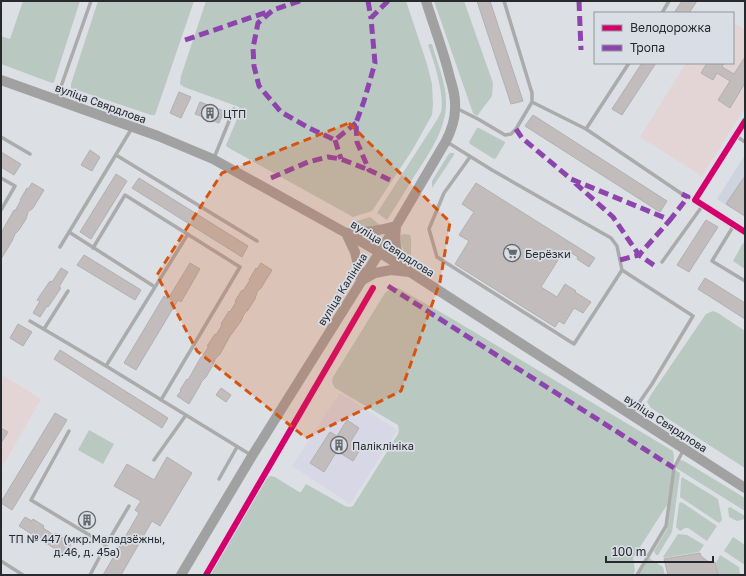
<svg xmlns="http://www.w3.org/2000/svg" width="746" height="576" font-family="'Golos Text',sans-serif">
  <rect width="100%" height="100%" fill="#dcdfe3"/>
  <!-- built -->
  <path fill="#cdd4dd" d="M745,155V217L717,199Z"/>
  <!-- education -->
  <path fill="#e3d5d5" d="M733,22L745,30V108L702,176L640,137L686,63H733Z
    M1,374L41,399L1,469Z"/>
  <!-- medical -->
  <path fill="#d8d7e5" d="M340,393L397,430L350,504L292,466Z"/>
  <!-- green -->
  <path fill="#bac8c2" d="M23,1H80L54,82L52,83L1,64V36L10,39Z
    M98,1H194L155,115H151L71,88V84Z
    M206,1H406L427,64L432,84L433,104L432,115L413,149L372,211L353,217L227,147L226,145L240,112L239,107L184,87L180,84L181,76Z
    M434,1H464L493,83L492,96L477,116L473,113Z
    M430,44H432C437,62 446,83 446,101C447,129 428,155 413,178C405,192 396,206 387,220L377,213L435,123C437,120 439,116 441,112C445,96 434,61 428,45Z
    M477,128H479L505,142V143L496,158L494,159L470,144L469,142Z
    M450,153H454V155L432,188V181L448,155Z
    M370,217L380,225L367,227L362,229L353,228L357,221Z
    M405,234L410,235L411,238V262L410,264L409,265L403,258C403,255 404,251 403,248C401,242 398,241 401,235Z
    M743,243L745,245V269L733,261Z
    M398,288L449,317L673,451L674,458L667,505L633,558L635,571L633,575H210L266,479L270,476L275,477L299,492H301L306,484L345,506L350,507L353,506L398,434L399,430L398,425L335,388L332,382L333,377L385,293L390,289Z
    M713,311L718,313L745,331V468L651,408L647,402L650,396L706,314Z
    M89,430L114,444L103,464L78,450Z
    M680,460L684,461L745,498V511L676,468Z
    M675,470L680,473L672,532L658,555H656L654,551L667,529Z
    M682,477L718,499L722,520L719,523L680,497L681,480Z
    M680,502L683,503L717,526L707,541L688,528H685L680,531L676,527L679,504Z
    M730,507L745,516V519L737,521L729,517L728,508Z
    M678,534L687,535L704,545L699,552L664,558L663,557Z
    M733,537L745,545V565L724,551Z
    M720,555L739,567L740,575H718L716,563Z
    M649,558L663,567L665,575H639Z"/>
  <!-- building -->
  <path fill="#c2bdbc" stroke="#b0b0b1" d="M477,1H490L523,101L511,104Z
    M682,1H697L689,13H674Z
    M745,57V83L730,108L718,100L730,81L717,73L713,80L701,73L707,63H724L722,67L734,74Z
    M642,63H656L622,115L612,109Z
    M179,92L191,97L181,118L170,113Z
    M200,102L224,111L219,123L195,114Z
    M533,115L667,201L660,212L525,126Z
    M90,150L100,157L92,171L81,165Z
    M1,152L21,164L14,175L1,167Z
    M116,174L127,181L91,239L80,232Z
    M745,176V216L726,204Z
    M139,178L248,246L242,257L132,188Z
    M32,183L44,190L33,208L28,212L26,219L19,230L15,234L12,241L1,259V233L14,210L15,211L21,200H20L27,188L28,189Z
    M476,183L595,258L589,267L577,259L578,257L565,249L541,287L557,297L565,284L576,291L575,292L591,302L583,313L574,308L564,324L559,321L555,327L455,264L469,241L459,235L474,212L462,204Z
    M706,220L718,227L689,272L677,265Z
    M84,255L141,290L135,300L77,265Z
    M190,263L200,269L181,302L178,300L136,370L124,363L164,296L168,299Z
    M261,263L272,270L261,288L257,292L255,299L248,310L244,314L241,321L230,336L220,354L215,359L213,365L206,377L202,381L199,387L189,404L177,396L181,391L180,390L187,379L188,380L201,357H202L209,346H207L215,334L216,335L222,325L221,324L229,311L230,312L236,302L235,301L242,290L243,291L250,280H249L256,268L257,269Z
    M61,268L68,272L59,287L61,288L48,307L47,306L40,317L33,313L40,301L37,300L50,281L52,282Z
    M705,278L745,303V319L698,289Z
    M18,324L32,332L23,346L10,338Z
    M60,350L168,418L162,428L54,359Z
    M221,388L231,395L226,402L216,395Z
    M55,413L67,420L12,510L1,503V502Z
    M347,420L359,428L351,441L361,448L353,461L337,451L324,472L310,463L330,432L337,436Z
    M1,428L8,432L1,443Z
    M167,457L192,473L160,526L152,521L121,575H103L139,513L135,510L141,501L114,486L127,464L154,480Z
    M84,515L93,521L90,526L81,519Z
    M25,517L32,521L33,519L44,526L43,528L54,535L55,533L66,540L65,542L71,545L65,555L19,526Z
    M700,553L701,556L710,563L715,562L718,575H668L664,559Z"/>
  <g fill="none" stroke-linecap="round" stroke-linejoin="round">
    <!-- service -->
    <path stroke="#acabac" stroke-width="3.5" d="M504,1L532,93V102
      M662,13L669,1
      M57,98L91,1
      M456,108L478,119L505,135L511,134L516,129L532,102L586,129L629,63
      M586,129L682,194
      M736,136L745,142
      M1,137L30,154
      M447,142L492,170L611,238L617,246L622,270L693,316L652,384L632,413
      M116,155L257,241
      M470,157L444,193L429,229L437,257L574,344L622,270
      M214,158L234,109
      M1,178L15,186L1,210
      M734,225L712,261L745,281
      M69,232L155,287
      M60,247L132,128
      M93,248L125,195L240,267L161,400
      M662,262L703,205
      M30,321L106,366L251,455
      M44,329L68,291
      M106,366L188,234
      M69,431L31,500L106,545L90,575
      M154,460L186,415
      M219,479L237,447
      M106,545L129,506
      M1,561L23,575
      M637,575L666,526L674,468L684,449"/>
    <!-- minor -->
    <path stroke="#acabac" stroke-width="7" d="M745,121L695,200L745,232"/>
    <!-- secondary -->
    <path stroke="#a2a1a2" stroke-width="10" d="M1,80L158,136L213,159L346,233L379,252L745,488
      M396,226L395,240L398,256L409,272L391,270L375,273L361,281L358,265L355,252L346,233C364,233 379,231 396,226Z
      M181,575L252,456L396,226L446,141C451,131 455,121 455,109C456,98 453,88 450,78C444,52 434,27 426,1"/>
    <!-- quiet -->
    <path stroke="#8e44ad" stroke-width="5" stroke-dasharray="10 5" stroke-linecap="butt" d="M300,1L273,10L258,23L253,48L254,66L259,86L281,112L309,128L335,140L356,123
      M368,1L371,18
      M388,1L371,18L375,63L364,101L356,123L357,142L369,170L394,182
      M579,1L581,50
      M185,40L270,11
      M516,129L522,138L571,179L670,220L688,197L682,194
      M335,140L341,159
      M271,178L308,162L328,157L341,159L369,170
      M575,183L613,217L639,255L658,268
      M620,260L639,255L670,220
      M388,286L674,468"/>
    <!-- cycleway casing -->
    <g stroke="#d9dee6" stroke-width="8">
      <path id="cycleway" d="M745,121L695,200L745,232
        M206,575L373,288"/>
    </g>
    <!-- cycleway -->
    <use href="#cycleway" stroke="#d6006c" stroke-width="6"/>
  </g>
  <!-- marked area -->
  <path fill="#d5540f" fill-opacity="0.2" stroke="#d5540f" stroke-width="3" stroke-dasharray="8 5" stroke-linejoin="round" d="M349,123L450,222L440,282L401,391L306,438L197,351L157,275L222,173Z"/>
  <!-- icons -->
  <defs>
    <g id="building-ring" transform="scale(0.9)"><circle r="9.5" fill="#d9dee6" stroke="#66696c" stroke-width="1.5"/><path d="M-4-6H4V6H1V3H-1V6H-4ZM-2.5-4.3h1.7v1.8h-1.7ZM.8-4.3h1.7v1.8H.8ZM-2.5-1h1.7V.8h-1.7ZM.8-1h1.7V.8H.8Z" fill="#66696c"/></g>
    <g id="supermarket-ring" transform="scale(0.9)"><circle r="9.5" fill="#d9dee6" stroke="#66696c" stroke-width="1.5"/><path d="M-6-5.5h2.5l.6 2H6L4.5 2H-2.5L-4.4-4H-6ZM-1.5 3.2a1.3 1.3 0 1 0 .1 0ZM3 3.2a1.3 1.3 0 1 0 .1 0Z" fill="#66696c"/></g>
  </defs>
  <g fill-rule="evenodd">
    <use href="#building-ring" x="210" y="113"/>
    <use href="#supermarket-ring" x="512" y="253"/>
    <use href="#building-ring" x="339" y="445"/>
    <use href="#building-ring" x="87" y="520"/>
  </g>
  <g text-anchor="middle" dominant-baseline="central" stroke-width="3.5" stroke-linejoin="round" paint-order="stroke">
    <!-- street labels -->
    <g font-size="11" fill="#27292c" stroke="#d9dee6">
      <text transform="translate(101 103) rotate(20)">вуліца Свярдлова</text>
      <text transform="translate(393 248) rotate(32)">вуліца Свярдлова</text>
      <text transform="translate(342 289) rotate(-58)">вуліца Калініна</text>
      <text transform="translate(666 423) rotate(33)">вуліца Свярдлова</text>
    </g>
    <!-- poi labels -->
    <g font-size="11" fill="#27292c" stroke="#d9dee6" text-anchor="start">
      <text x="223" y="113">ЦТП</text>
      <text x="525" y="253">Берёзки</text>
      <text x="352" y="445">Паліклініка</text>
      <text x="87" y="538" text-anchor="middle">ТП № 447 (мкр.Маладзёжны,<tspan x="87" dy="13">д.46, д. 45а)</tspan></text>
    </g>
  </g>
  <!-- border -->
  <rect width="746" height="576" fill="none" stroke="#27292c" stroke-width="4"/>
  <!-- legend -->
  <rect x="594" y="12" width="140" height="52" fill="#d9dee6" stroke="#92969c"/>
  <rect x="602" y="25" width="20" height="6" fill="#d6006c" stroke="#92969c"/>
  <text x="630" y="32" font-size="12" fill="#27292c">Велодорожка</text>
  <rect x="602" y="45" width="20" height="6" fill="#8e44ad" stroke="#92969c"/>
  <text x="630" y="52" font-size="12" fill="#27292c">Тропа</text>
  <!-- scale -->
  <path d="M606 556v6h107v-6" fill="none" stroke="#27292c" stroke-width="2"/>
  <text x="612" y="556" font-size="12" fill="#27292c" stroke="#d9dee6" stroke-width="3" paint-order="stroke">100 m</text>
</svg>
